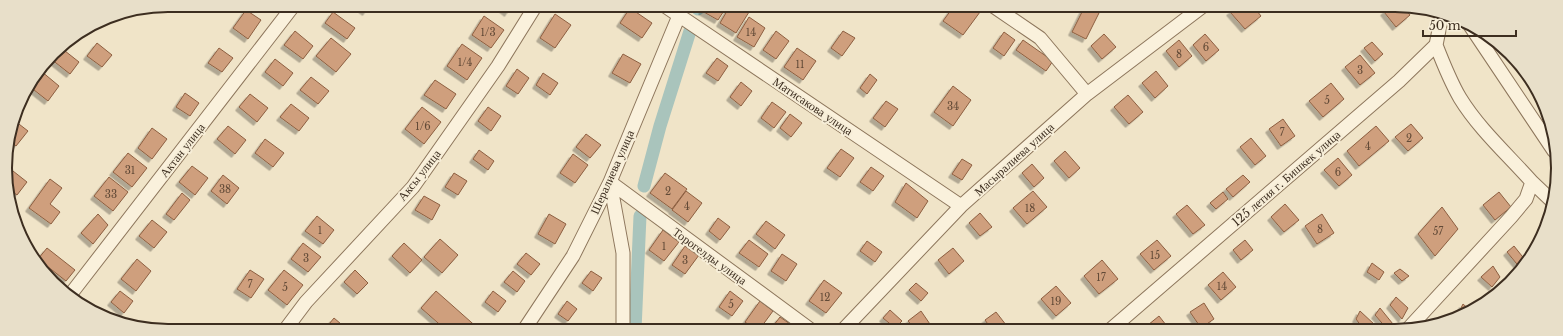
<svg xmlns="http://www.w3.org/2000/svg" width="1563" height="336" font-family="'Libre Baskerville',serif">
  <defs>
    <filter id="shadow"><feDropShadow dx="-3.5" dy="3.5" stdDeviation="0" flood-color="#0004"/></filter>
  </defs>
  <rect width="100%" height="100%" fill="#f0e4c8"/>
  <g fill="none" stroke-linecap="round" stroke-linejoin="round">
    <!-- canal -->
    <path stroke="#a9c4bc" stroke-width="13" d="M698,9L699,6
      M644,186L660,126L690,31
      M635,330L640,216"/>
  </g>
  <!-- building -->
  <path fill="#cf9f7d" stroke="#8d5f41" filter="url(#shadow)" d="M357,5H371L366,12Z
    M498,5H513L508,13Z
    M705,6H727L718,20L702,11Z
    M730,6H739L749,12L736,33L720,23Z
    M954,6H972L980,12L963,35L943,21Z
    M1085,6L1099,13L1086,39L1072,32Z
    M1238,6H1253L1261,16L1245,29L1230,12Z
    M1391,6H1403L1410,15L1396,27L1384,12Z
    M630,8L652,23L642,38L620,23Z
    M246,10L261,20L248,39L233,28Z
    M333,12L355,28L347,39L325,23Z
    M555,14L571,25L555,48L540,38Z
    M484,16L504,30L491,48L472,35Z
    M749,17L765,28L754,47L737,37Z
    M295,31L313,46L303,59L284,45Z
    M776,31L789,41L776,59L763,50Z
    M843,31L855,38L842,56L831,48Z
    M1004,32L1015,40L1004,56L993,48Z
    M1104,34L1116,47L1102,59L1091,46Z
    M1205,34L1219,50L1206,61L1193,45Z
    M331,38L351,54L336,72L316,56Z
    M1023,40L1053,61L1046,71L1016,50Z
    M1179,40L1192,56L1179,67L1166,51Z
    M1372,42L1383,54L1375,61L1364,48Z
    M97,43L112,55L102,67L87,56Z
    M462,44L482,58L467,80L447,66Z
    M60,47L79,62L70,74L51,59Z
    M219,48L233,58L222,72L208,63Z
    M797,48L816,61L803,80L784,67Z
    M623,54L641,64L630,83L612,73Z
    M1360,55L1375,73L1360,85L1345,67Z
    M717,58L728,66L718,81L706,73Z
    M275,59L293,73L283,86L265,72Z
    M517,69L529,78L518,94L506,86Z
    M41,71L59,86L48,101L29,86Z
    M1156,71L1168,86L1155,98L1142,83Z
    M543,73L558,83L550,95L536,85Z
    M870,74L877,80L867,94L860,88Z
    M311,77L329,91L318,104L300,90Z
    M435,80L456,94L446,109L424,95Z
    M741,82L752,91L741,106L730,97Z
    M1331,83L1344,99L1323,117L1309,101Z
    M953,86L971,100L953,126L934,112Z
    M185,93L199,103L190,116L176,107Z
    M250,94L268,108L257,122L239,107Z
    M1128,95L1143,112L1129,124L1114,107Z
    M886,101L898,109L885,127L873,118Z
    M772,102L786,112L774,128L761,118Z
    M291,104L309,118L299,131L280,117Z
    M422,107L441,122L424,144L405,129Z
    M488,107L501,116L491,131L478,121Z
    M790,114L802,123L791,137L780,128Z
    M1283,119L1295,136L1281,146L1269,129Z
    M15,121L28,131L16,146L10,141Z
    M1411,124L1423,138L1408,151L1395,137Z
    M228,126L246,140L235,154L217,139Z
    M1376,126L1389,141L1359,166L1347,151Z
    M152,128L167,139L152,159L138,148Z
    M586,134L601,145L590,158L576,147Z
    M1251,138L1266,156L1255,165L1240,147Z
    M265,139L284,153L273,167L255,153Z
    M841,149L854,158L840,177L827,168Z
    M479,150L494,161L488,170L473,159Z
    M1065,151L1080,168L1069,178L1054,161Z
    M128,153L147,168L132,187L113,172Z
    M573,154L588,165L575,183L560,173Z
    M1338,158L1352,175L1339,186L1324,170Z
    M962,159L972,165L962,180L952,174Z
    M1032,164L1044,178L1034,187L1022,173Z
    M192,166L208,178L195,195L179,182Z
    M871,167L884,176L873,191L860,182Z
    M13,171L27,182L17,195L10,190L8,178Z
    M454,173L467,181L458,195L445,187Z
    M665,173L687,189L672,209L650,193Z
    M223,175L239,188L227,204L211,191Z
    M1243,175L1250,182L1233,197L1226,189Z
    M109,177L128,192L113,211L94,196Z
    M50,179L62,188L50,204L60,212L51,224L29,208Z
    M906,183L928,201L917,218L895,202Z
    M686,191L702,203L688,222L672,210Z
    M1033,191L1047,207L1027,224L1013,208Z
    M1223,192L1228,199L1216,209L1210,203Z
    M1499,192L1511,207L1495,220L1483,205Z
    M182,193L190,200L174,220L166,214Z
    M424,196L440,205L432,220L415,210Z
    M1285,204L1299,220L1284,232L1271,217Z
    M1187,205L1205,225L1193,234L1176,214Z
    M1442,207L1458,229L1435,256L1418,234Z
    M980,213L992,227L980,236L969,223Z
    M98,214L108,225L93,244L81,233Z
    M549,214L566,224L555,244L538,234Z
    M1322,214L1334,233L1317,244L1305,226Z
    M317,216L334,230L323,244L305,231Z
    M718,218L730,227L720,240L709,231Z
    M152,220L167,232L154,248L139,236Z
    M766,221L785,235L775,249L756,234Z
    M663,230L679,242L664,261L649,250Z
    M440,239L458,255L442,273L424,257Z
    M749,240L768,254L759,267L739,253Z
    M1157,240L1171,256L1154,270L1140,254Z
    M1245,240L1253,250L1241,260L1233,250Z
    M867,241L882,252L875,262L860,251Z
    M303,243L321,257L308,272L291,259Z
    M404,243L422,260L410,273L392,256Z
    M685,246L699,255L685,274L672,265Z
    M1514,246L1526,261L1521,269L1507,252Z
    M47,248L75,270L66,281L38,259Z
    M953,248L964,261L949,274L938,260Z
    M526,253L540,264L531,275L517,264Z
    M782,254L797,264L786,281L771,271Z
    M137,259L151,271L136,291L121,279Z
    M1102,260L1118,279L1099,294L1084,276Z
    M1372,263L1384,272L1379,280L1367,272Z
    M1493,266L1500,277L1492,287L1481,277Z
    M1400,269L1409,276L1402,281L1394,273Z
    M250,270L264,279L251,298L237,289Z
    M284,270L303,285L287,305L268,290Z
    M355,270L368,283L357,294L344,282Z
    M513,271L525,281L517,292L504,282Z
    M591,271L602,278L593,291L582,283Z
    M1223,272L1236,287L1221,300L1208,285Z
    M1512,276L1514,278L1510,283L1500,291L1498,290Z
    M824,280L842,293L826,313L809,301Z
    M916,283L928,293L921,301L909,290Z
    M1056,286L1071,303L1056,316L1041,299Z
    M120,291L133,301L124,313L111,302Z
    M436,291L480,330H446L421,308Z
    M493,291L506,301L498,312L485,302Z
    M730,291L743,301L732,316L719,307Z
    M1396,297L1408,308L1402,319L1390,305Z
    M567,301L577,309L568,321L558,314Z
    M760,301L773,311L759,330H756L745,322Z
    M1204,303L1214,319L1201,328L1190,312Z
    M1463,304L1471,311L1467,314L1456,318Z
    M1380,308L1397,329V330H1388L1375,315Z
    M890,310L902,321L895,328L883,318Z
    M921,311L934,330H916L908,321Z
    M1360,311L1375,325L1372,330H1364L1356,319Z
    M996,312L1010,330H992L985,320Z
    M1159,316L1170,330H1152L1148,325Z
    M780,317L790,324L786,330H770Z
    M334,318L348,330H324Z"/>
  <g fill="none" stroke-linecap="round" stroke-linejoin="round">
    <!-- minor casing -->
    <g stroke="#8d765c" stroke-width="15">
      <path id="minor" d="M665,6L961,206
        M993,6L1040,38L1087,94
        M1469,24L1554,151
        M610,182L811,330
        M610,182L623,253V330
        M1532,182L1553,202
        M70,295L294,5
        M285,330L306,302L413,187L498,66L536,5
        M524,330L573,256L610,182L683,6
        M843,330L961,206L1087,94L1203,6
        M1110,330L1399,81L1436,45L1442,15
        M1407,330L1511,217L1526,199L1532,182C1508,155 1479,129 1460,98C1450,81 1443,63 1436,45"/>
    </g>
    <!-- minor -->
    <use href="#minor" stroke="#faf1dc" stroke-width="13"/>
  </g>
  <g text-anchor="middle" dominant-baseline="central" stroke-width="4" stroke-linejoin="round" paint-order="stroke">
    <!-- number labels -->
    <g font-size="10" fill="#624a37">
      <text x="488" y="32">1/3</text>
      <text x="751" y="32">14</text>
      <text x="1206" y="47">6</text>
      <text x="1179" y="54">8</text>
      <text x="465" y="62">1/4</text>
      <text x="800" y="64">11</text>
      <text x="1360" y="70">3</text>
      <text x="1327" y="100">5</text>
      <text x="953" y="106">34</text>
      <text x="423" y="126">1/6</text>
      <text x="1282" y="132">7</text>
      <text x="1409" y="138">2</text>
      <text x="1368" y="146">4</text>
      <text x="130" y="170">31</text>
      <text x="1338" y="172">6</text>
      <text x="225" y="189">38</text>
      <text x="668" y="191">2</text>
      <text x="111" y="194">33</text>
      <text x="687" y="206">4</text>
      <text x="1030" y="208">18</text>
      <text x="1320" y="229">8</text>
      <text x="320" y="230">1</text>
      <text x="1438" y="231">57</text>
      <text x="664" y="246">1</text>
      <text x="1155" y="255">15</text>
      <text x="306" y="258">3</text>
      <text x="685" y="260">3</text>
      <text x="1101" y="277">17</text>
      <text x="250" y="284">7</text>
      <text x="1222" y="286">14</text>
      <text x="285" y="287">5</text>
      <text x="825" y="297">12</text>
      <text x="1056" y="301">19</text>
      <text x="731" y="304">5</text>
    </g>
    <!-- street labels -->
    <g font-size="12" fill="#3d2e20" stroke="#f7eed8">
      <text transform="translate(813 106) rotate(34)">Матисакова улица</text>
      <text transform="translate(182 150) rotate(-52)">Актан улица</text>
      <text transform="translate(1014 159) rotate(-42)">Масыралиева улица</text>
      <text transform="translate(612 172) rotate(-66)">Шералиева улица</text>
      <text transform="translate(419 175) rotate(-52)">Аксы улица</text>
      <text transform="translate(1286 178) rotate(-41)">125 летия г. Бишкек улица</text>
      <text transform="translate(710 256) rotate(36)">Торогелды улица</text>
    </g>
  </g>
  <!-- crop -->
  <path d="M0 0H1563V336H0ZM168 12H1395A156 156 0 0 1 1551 168V168A156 156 0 0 1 1395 324H168A156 156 0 0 1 12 168V168A156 156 0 0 1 168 12Z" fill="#e8dfc9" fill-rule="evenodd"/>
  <path fill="none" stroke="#3d2e20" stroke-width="2" d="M168 12H1395A156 156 0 0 1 1551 168V168A156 156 0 0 1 1395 324H168A156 156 0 0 1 12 168V168A156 156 0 0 1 168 12Z"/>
  <!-- scale -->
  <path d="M1423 30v6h93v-6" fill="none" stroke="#3d2e20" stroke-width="2"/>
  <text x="1429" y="30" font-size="12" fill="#3d2e20" stroke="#f7eed8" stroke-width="3" paint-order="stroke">50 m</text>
</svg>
